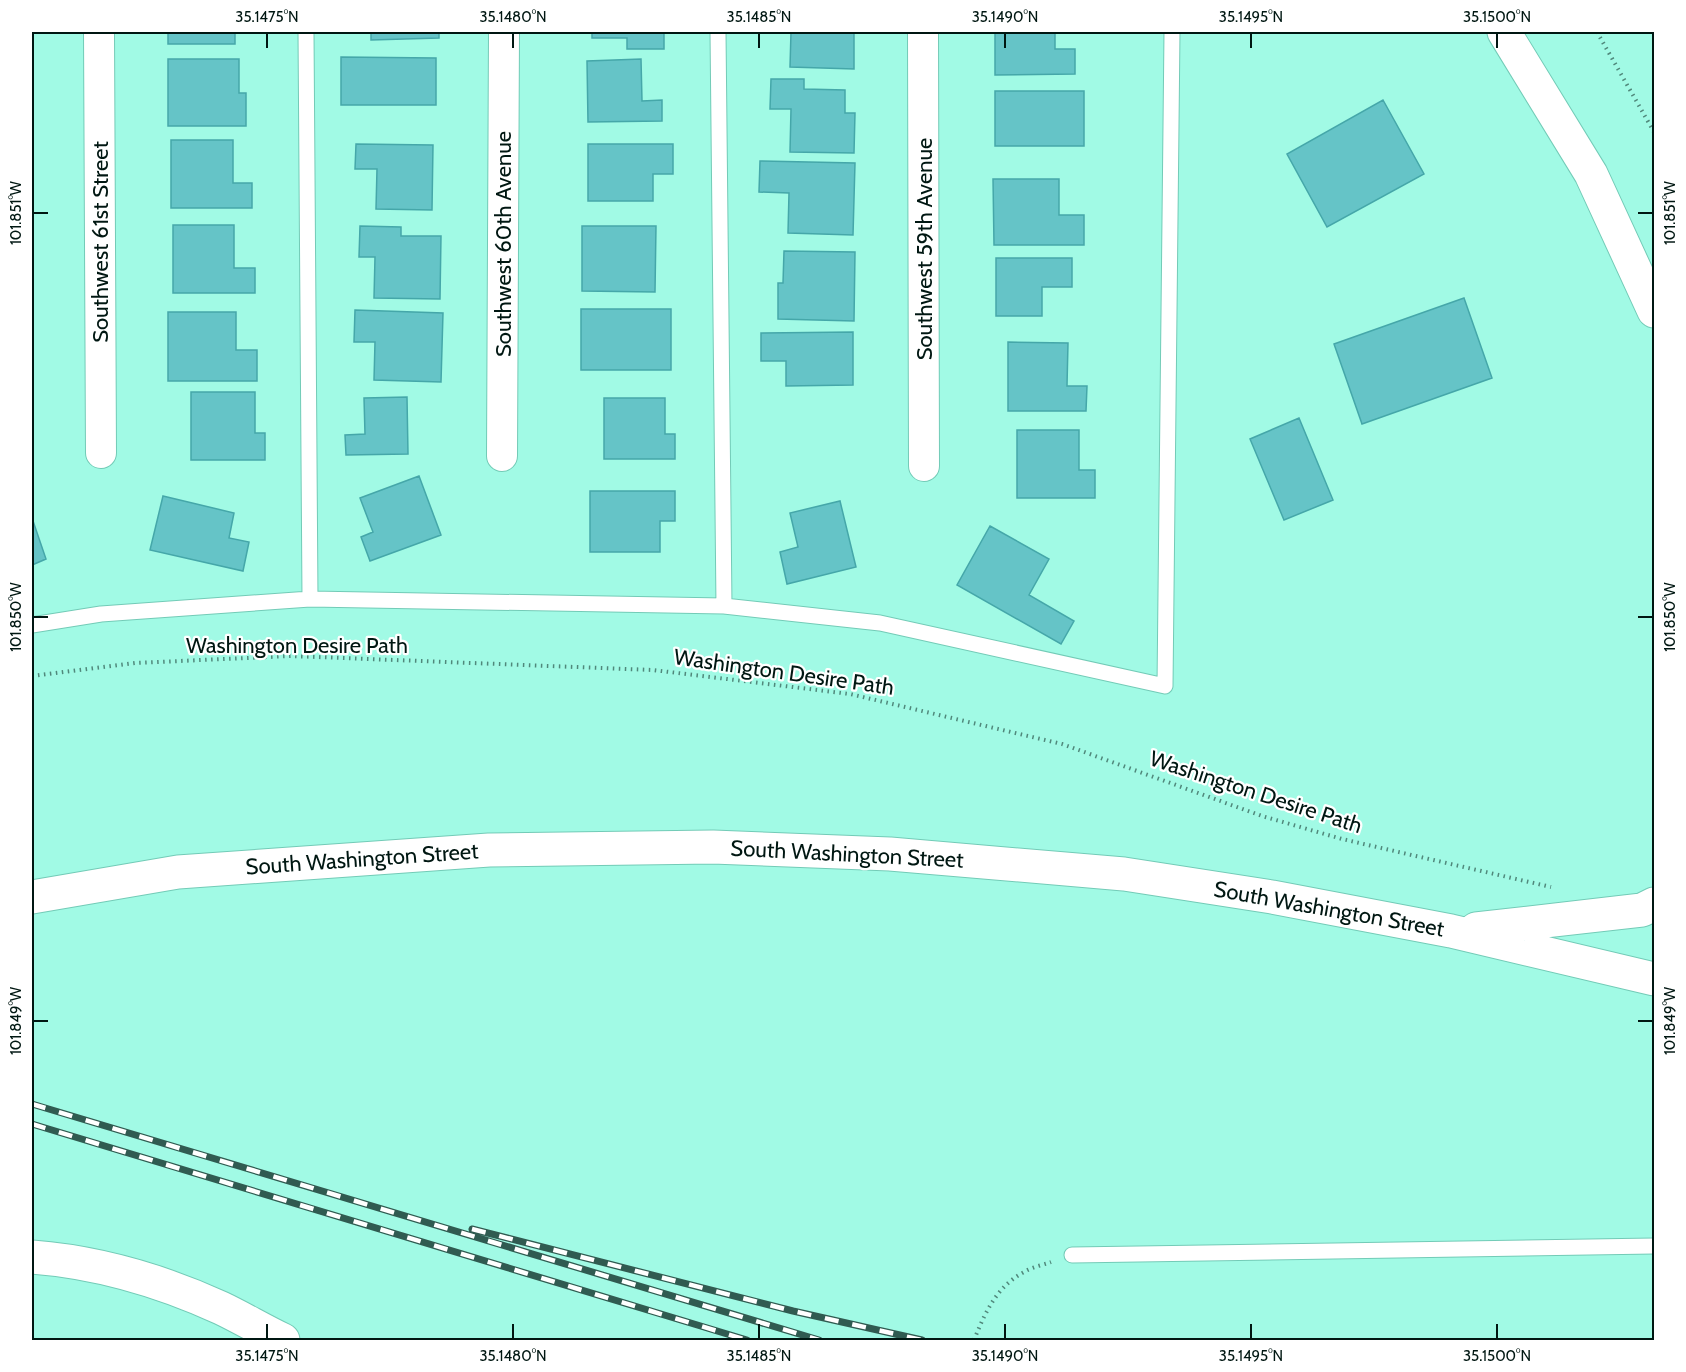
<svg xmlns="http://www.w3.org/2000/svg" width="1686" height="1372" font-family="Cabin,sans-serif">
  <rect width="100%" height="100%" fill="#a1fae5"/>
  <!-- building -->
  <path fill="#65c4c7" stroke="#45a7a9" stroke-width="1.5" d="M168,32H235V44H168Z
    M371,32H439V38L371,40Z
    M592,32H664V49H627V38H592Z
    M791,32H854V69L790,67Z
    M995,32H1055V49H1075V74L995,75Z
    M341,57L436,58V105H341Z
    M168,59H239V93H246V126H168Z
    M641,59L642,101L662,100V121L588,122L587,61Z
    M771,79H804V89L845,90V113H855L854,153L790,152L791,109H770Z
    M995,91H1084V146H995Z
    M1383,100L1424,174L1327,227L1287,154Z
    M171,140H233V183H252V208H171Z
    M356,144L433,145L432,210L376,209L377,169H355Z
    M588,144H673V174H653V201H588Z
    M760,161L855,163L853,235L788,233L789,193L759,192Z
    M993,179H1059V215H1084V245H994Z
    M173,225H234V268H255V293H173Z
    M360,226L401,227V236H441L440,299L374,298L375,257H359Z
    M582,226H656L655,292L582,291Z
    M784,251L855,252L854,321L778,319V283H783Z
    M996,258H1072V287H1042V316H996Z
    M1464,298L1492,378L1362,424L1334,344Z
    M581,309H671V370H581Z
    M355,310L443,313L441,382L374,380L375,342H354Z
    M168,312H236V350H257V381H168Z
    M853,332V385L786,386V361H761V333Z
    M1008,342L1068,343L1067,386H1087L1086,411H1008Z
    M191,392H255V433H265V460H191Z
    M407,397L408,454L346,455L345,435L365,434L364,398Z
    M604,398H665V434H675V459H604Z
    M1299,418L1333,500L1284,520L1250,439Z
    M1017,430H1079V470H1095V498H1017Z
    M419,476L441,535L370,561L361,537L373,532L360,498Z
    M590,491H675V521H660V552H590Z
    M163,496L234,513L229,538L249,542L243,571L150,550Z
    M840,501L856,567L787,584L780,552L798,547L790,513Z
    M32,518L46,559L32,565Z
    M990,526L1049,559L1029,595L1074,621L1061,644L957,585Z"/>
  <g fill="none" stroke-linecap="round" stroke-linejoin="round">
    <!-- lane casing -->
    <g stroke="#73cbb7" stroke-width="17">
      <path id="lane" d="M306,32L310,599
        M718,32L724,606
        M32,625L101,614L310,599L724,606L880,623L1165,686L1172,32
        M1072,1255L1654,1246"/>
    </g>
    <!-- street casing -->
    <g stroke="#73cbb7" stroke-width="32">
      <path id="street" d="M99,32L101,453
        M923,32L924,466
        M502,456L504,32"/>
    </g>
    <!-- secondary casing -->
    <g stroke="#73cbb7" stroke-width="35">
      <path id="secondary" d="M1504,32L1591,174L1654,311
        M32,897L178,872L489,850L713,847L890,854L1124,874L1272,897L1451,931L1654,979
        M1476,929L1642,910L1654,904
        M32,1257C97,1262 162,1281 221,1308C242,1318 262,1330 283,1340"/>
    </g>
    <!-- path -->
    <path stroke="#50887b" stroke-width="4" stroke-dasharray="1.5 4.5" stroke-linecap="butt" d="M1597,32L1654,132
      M32,676L135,663L291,656L653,670L850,694L1062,744L1262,816L1342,839L1551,887
      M974,1340C985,1313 996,1287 1024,1272C1032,1267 1043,1265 1051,1262"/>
    <!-- lane -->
    <use href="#lane" stroke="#fff" stroke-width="15"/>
    <!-- street -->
    <use href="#street" stroke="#fff" stroke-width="30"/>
    <!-- secondary -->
    <use href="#secondary" stroke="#fff" stroke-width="33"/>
    <!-- rail casing -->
    <g stroke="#305b51" stroke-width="7">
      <path id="rail" d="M32,1104L819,1340
        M32,1124L747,1340
        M472,1229L793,1311L922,1340"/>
    </g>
    <!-- rail -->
    <use href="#rail" stroke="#fff" stroke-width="4.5" stroke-dasharray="14" stroke-linecap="butt"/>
  </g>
  <!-- ticks -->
  <path fill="none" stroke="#001712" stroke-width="2" d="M267,33V48M513,33V48M759,33V48M1005,33V48M1251,33V48M1497,33V48M33,213H48M1638,213H1653M33,617H48M1638,617H1653M33,1021H48M1638,1021H1653M267,1324V1339M513,1324V1339M759,1324V1339M1005,1324V1339M1251,1324V1339M1497,1324V1339"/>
  <g text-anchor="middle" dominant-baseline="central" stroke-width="4.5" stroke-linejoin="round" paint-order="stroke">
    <!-- street labels -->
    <g font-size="22" fill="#001712" stroke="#fff">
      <text transform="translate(100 242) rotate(-90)">Southwest 61st Street</text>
      <text transform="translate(503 244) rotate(-90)">Southwest 60th Avenue</text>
      <text transform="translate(924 249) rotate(-90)">Southwest 59th Avenue</text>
      <text x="297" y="645">Washington Desire Path</text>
      <text transform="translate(784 672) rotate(8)">Washington Desire Path</text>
      <text transform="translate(1256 792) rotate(18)">Washington Desire Path</text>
      <text transform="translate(847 854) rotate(3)">South Washington Street</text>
      <text transform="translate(362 859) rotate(-4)">South Washington Street</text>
      <text transform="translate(1329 909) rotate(10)">South Washington Street</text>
    </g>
  </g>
  <!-- border -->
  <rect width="1686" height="1372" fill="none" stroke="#ffffff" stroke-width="66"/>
  <rect x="33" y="33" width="1620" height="1306" fill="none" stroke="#001712" stroke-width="2"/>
  <g font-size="15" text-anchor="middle" fill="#001712">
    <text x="267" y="22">35.1475°N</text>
    <text x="513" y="22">35.1480°N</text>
    <text x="759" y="22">35.1485°N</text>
    <text x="1005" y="22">35.1490°N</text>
    <text x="1251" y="22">35.1495°N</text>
    <text x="1497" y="22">35.1500°N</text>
    <text transform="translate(1670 213) rotate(-90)" y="5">101.851°W</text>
    <text transform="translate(16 213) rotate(-90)" y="5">101.851°W</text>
    <text transform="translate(1670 617) rotate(-90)" y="5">101.850°W</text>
    <text transform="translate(16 617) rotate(-90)" y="5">101.850°W</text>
    <text transform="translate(1670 1021) rotate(-90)" y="5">101.849°W</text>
    <text transform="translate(16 1021) rotate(-90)" y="5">101.849°W</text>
    <text x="267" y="1361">35.1475°N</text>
    <text x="513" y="1361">35.1480°N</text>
    <text x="759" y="1361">35.1485°N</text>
    <text x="1005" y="1361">35.1490°N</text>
    <text x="1251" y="1361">35.1495°N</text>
    <text x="1497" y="1361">35.1500°N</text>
  </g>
</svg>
